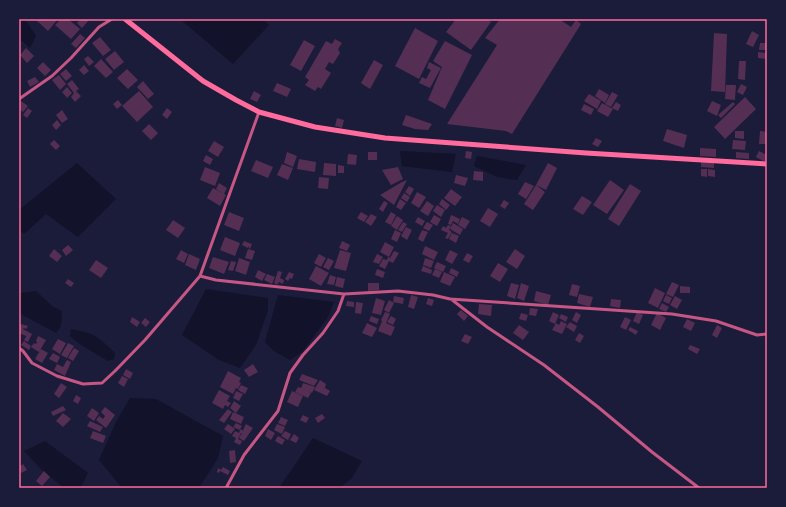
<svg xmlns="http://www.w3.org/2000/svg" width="786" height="507" font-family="'Titillium Web',sans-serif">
  <rect width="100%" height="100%" fill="#1b1b3a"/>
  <!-- water -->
  <path fill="#12122b" d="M19,19H25L36,36L30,48L22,41H19Z
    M180,19H263L269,25L233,64Z
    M400,151L456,154L452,172L402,166Z
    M477,156L526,165L517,180L497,177L474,166Z
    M77,163L116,199L78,237L46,214L24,234L19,229V210Z
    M206,289L268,298V310L256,345L240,368L219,360L182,335Z
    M36,291L52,306L62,311L61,326L56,333L19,313V295L21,293Z
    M278,295L334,302L328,317L303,351L290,360L274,351L265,342Z
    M71,329C96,334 97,336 115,353L114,359L108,361L81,345L70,336Z
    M130,398L156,399L223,436L218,458L199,488H122L99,460L116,422Z
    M313,438L362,461L351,479L339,488H279Z
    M45,441L88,473L81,487L64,488L41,469L24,451Z"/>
  <!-- building -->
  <path fill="#542f53" d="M37,19H58L48,31L36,20Z
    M61,19H68L80,29L71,39L55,25Z
    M81,19H90L82,28L77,23Z
    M456,19H487L491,22L471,50L446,32Z
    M500,19H559L571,27L576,20L581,24L512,134L506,131L447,124L497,45L485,38Z
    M415,28L438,41L419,79L395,66Z
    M752,31L759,35L753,47L746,44Z
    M714,33L727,34L725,92L711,91Z
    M80,34L85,38L76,48L71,44Z
    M100,37L111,50L103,56L92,43Z
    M335,39L342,43L338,49L340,53L333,64L329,62L325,69L331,73L321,89L318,87L315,91L305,85L309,80L305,77L326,41L332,44Z
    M304,40L315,46L301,71L290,65Z
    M445,41L472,55L445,109L428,100L442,67L433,61Z
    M760,43H767V50H759Z
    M26,48L34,56L27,63L20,55Z
    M115,51L124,62L114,70L105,59Z
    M758,52L767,53V59L758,58Z
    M88,56L94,62L89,66L84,59Z
    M101,59L113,72L106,78L94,66Z
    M374,60L383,65L370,89L361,83Z
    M739,61H746L745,80L738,79Z
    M43,62L51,70L45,76L37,68Z
    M429,62L441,68L430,88L419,83L422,77L426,79L431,70L427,68Z
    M84,65L89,71L84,75L79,70Z
    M66,69L72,76L66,81L60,74Z
    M127,69L138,80L128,89L117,78Z
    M59,75L66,84L60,90L52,80Z
    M35,77L39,82L30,87L27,81Z
    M72,80L79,89L76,91L81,96L75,102L71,97L74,93L67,84Z
    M143,81L154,94L148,99L137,87Z
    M277,83L291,89L287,97L273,91Z
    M741,84L747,87L743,95L737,92Z
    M726,85H736L735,100L725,99Z
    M67,87L72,93L67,98L62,92Z
    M599,89L609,95L605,103L595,96Z
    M139,91L153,107L137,122L122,106Z
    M254,91L261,95L257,102L250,99Z
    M612,92L618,95L611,107L605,104Z
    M589,94L601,101L597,109L584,101Z
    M745,97L756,109L725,139L714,127Z
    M118,100L122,105L117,109L113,104Z
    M21,101L28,106L23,112L19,109V103Z
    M712,101L721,105L717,116L707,111Z
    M616,102L621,105L618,111L612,108Z
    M733,102L735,104L721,118L718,115Z
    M602,103L613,109L608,117L597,111Z
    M584,104L594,109L591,115L581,110Z
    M28,108L32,111L27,118L23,115Z
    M167,108L172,112L167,119L162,115Z
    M62,110L68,119L62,123L56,115Z
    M406,115L432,124L428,130L415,129L402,125Z
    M337,118L344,120L342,128L335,126Z
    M57,120L61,125L56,130L52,125Z
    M149,124L158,133L151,140L142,131Z
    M667,129L687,135L684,148L663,141Z
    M735,131H744V139L735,138Z
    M760,131L767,132V144H759Z
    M596,138L602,141L598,147L592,144Z
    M54,140L60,146L56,150L50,144Z
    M733,140L746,141L745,150L732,149Z
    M214,141L224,147L218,157L208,151Z
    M700,148L716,149V157L700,156Z
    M466,151L472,152L471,159L465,158Z
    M759,151L767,155L765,162L756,157Z
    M287,152L297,156L293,167L284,163Z
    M368,152H377V160H368Z
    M736,152L749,153V159L736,158Z
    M348,154L357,155L356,165L347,164Z
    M206,155L213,159L210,165L203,161Z
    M299,159L316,162L315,172L297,169Z
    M256,160L273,167L268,178L251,171Z
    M701,162L714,163V168L701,167Z
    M324,163L336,164V176L323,175Z
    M548,163L557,168L546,190L536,185Z
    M282,164L293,168L288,180L277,175Z
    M338,165L344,166V173H338Z
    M205,167L220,173L215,186L200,180Z
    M398,167L403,179L391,185L382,170Z
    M701,169H707V177L701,176Z
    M708,169L715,170V177L708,176Z
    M474,171L483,172V181L473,180Z
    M456,175L468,178L465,186L454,183Z
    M319,177L329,178L328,189L318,188Z
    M407,180L394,205L380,195L402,182Z
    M610,180L624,190L607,214L593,205Z
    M525,182L534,186L526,199L518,194Z
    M219,183L227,188L224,194L216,189Z
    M630,184L641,191L619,226L608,219Z
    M536,185L545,192L533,210L524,204Z
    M409,186L414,189L410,196L405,192Z
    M213,188L226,195L220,206L207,198Z
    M451,189L462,197L455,206L444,198Z
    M417,192L426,197L419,208L411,203Z
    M404,193L410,197L407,202L401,198Z
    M582,196L592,202L583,215L573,209Z
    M400,199L406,203L401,210L396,207Z
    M442,199L450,205L446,210L439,204Z
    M504,200L509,203L505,209L500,206Z
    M384,201L388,203L383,212L379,209Z
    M427,201L434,206L428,216L420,211Z
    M437,205L445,210L441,217L433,211Z
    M488,208L498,214L490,227L480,221Z
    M229,212L244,218L239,231L224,225Z
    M361,212L368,216L364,222L357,218Z
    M391,212L396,215L391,225L385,222Z
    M371,214L377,217L371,226L365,222Z
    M434,215L441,219L437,226L430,222Z
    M451,215L460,219L458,224L453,221L451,225L448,224Z
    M397,216L403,220L397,230L391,226Z
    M418,217L425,221L422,226L415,222Z
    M462,217L470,221L465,229L458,225Z
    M173,220L185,228L178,238L166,230Z
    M403,222L407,224L402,232L398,230Z
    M427,222L433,225L429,231L423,228Z
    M453,223L463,229L460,235L450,229Z
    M448,225L451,226L449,230L452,232L448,239L445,238L448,233L441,230L443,226L446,228Z
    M406,227L412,230L407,240L401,236Z
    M395,230L401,233L397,242L391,239Z
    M422,230L428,232L423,242L418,239Z
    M452,233L459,236L456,243L449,239Z
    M225,237L240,243L235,256L220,250Z
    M244,241L252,244L250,249L249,248V246L248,248L242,245Z
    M342,241L350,245L347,251L339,248Z
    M385,242L394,247L389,257L380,252Z
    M68,245L73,250L66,256L62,250Z
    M425,246L438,252L434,260L422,254Z
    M54,249L62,256L57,262L49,256Z
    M248,249L255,251L252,260L245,258Z
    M515,249L525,256L517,269L506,262Z
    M181,250L188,254L184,263L176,259Z
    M340,250L351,253L346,271L334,268Z
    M450,250L458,254L452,264L445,260Z
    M394,251L399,253L393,263L389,261L385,269L379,266L383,259L387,260L388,257L390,258Z
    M467,253L473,256L469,263L463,260Z
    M189,254L200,259L196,270L185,265Z
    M319,254L326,258L321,267L314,263Z
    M377,254L383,257L379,264L373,262Z
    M213,257L229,262L224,274L209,268Z
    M239,258L250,262L246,275L235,271Z
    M328,258L334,261L329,270L323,267Z
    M425,258L434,261L431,268L423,265Z
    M96,260L108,268L101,278L89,270Z
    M231,261L236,262L233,271L228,270Z
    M437,262L446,266L443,272L434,268Z
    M498,263L508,269L500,282L490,276Z
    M316,266L329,273L321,286L309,279Z
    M423,266L432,270L431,274L421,271Z
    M451,268L459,272L457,277L449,273Z
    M377,269L385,272L383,278L375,275Z
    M435,269L442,272L439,278L432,275Z
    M258,270L266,274L262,281L255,277Z
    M278,271L282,272L280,278L284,280L283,284L279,282L277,285L274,283Z
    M289,272L294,274L292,279L290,278L288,281L285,279Z
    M444,272L455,277L450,286L440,282Z
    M267,274L275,277L272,284L264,280Z
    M330,275L336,277L334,285L327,284Z
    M337,277L345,279L343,288L335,286Z
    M68,279L74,283L71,287L65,283Z
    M672,282L679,285L673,297L666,294Z
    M368,283H379V290L368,291Z
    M511,283L519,285L515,299L507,296Z
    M521,283L529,286L524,301L517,298Z
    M572,284L580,286L577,297L569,295Z
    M680,286L690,287V293H680Z
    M655,288L665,293L658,308L648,303Z
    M536,291L551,295L548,305L534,301Z
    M579,294L593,297L590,307L577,303Z
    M411,295L418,297L414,309L408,307Z
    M666,295L672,298L669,304L663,301Z
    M394,296L404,298L403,304L393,302Z
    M675,296L682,300L677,309L670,305Z
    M376,298L385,301L381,315L372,313Z
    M428,298L434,300L432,306L426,304Z
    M611,299L621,300L620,308L610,306Z
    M389,300L394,303L389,313L384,310Z
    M347,301L354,302V307L346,306Z
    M356,302L363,303L361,314L355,313Z
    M662,303L669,307L666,312L659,309Z
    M479,304L492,305L491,316L478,314Z
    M530,308L538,309L536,316L529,315Z
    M461,310L468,316L464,321L457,314Z
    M385,312L390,314L386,323L395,327L391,336L378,331L382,321L381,320Z
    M553,312L559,315L555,324L549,321Z
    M576,312L581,315L577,323L572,320Z
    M637,312L643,315L639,324L633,321Z
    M521,313L528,315L526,321L519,319Z
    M657,313L666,318L660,330L651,325Z
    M561,314L568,317L566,322L559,318Z
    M371,316L379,319L377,324L369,321Z
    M391,316L396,319L393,325L387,322Z
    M132,317L140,322L137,327L130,322Z
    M625,317L631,320L626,330L620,327Z
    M145,318L150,322L146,327L141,323Z
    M687,319L695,323L691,331L683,327Z
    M561,321L567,324L562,334L552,330L556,323L559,325Z
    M570,322L577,326L574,332L566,327Z
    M367,323L377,328L372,337L362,333Z
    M21,324L28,326L26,329L24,328L23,329L32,334L28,342L24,340L27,335L26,336L19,333V328Z
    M519,325L529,332L523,340L513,333Z
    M717,325L722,328L717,338L712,335Z
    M630,327L638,331L636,335L628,330Z
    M579,333L584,336L580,343L575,340Z
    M465,334L472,337L468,344L461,341Z
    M38,336L46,340L39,352L31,347L34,343L36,344L37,342L38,343L36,341Z
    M58,339L66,343L60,354L52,349Z
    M24,341L31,346L29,350L21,345Z
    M68,343L74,346L67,358L61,355Z
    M690,345L700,349L697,354L688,349Z
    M74,348L79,351L73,361L68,358Z
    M41,349L48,353L42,363L35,359Z
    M53,353L60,357L57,363L49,359Z
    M67,360L71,362L65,376L54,370L57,364L63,367Z
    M253,364L258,372L249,377L244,370Z
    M126,369L133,373L130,379L123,375Z
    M228,371L241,378L239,382L241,383L238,389L236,388L233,394L220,387Z
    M302,374L318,380L314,386L299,380Z
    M122,376L128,379L124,387L118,383Z
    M320,380L326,384L325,388L330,391L327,396L314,390Z
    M61,383L67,387L59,398L54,394Z
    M303,383L315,387L312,393L308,391L311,393L308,398L295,392L298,387L301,388Z
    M241,385L248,388L245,394L238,390Z
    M219,390L230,396L227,401L231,403L228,407L225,405L223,409L212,403Z
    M236,391L243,394L239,401L233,398Z
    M292,391L303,396L298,407L287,402Z
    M76,395L81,398L78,404L73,401Z
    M234,401L241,406L236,413L230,408Z
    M63,406L66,410L53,416L51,412Z
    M105,407L115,415L106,428L96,420L99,416L103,419L105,416L101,412Z
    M92,408L99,413L94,421L87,416Z
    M228,409L232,412L224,423L219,420Z
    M233,412L244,417L241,424L230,419Z
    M63,413L71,419L63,427L56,421Z
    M322,414L325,418L318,423L315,418Z
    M303,415L309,418L306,423L300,420Z
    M281,417L288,420L285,426L278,423Z
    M90,421L103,427L100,432L87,426Z
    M236,423L242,426L240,429L244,431L243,430L246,424L253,428L244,441L239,438L242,433H241L237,441L238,439L242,441L240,445L234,442L236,438L232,436L235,431L239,433L240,430L233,427Z
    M228,424L235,429L231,434L224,429Z
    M277,424L285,427L282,434L274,430Z
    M268,429L275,433L271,440L265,436Z
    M93,431L106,436L103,443L90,438Z
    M285,431L291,434L288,440L281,436Z
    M294,434L299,438L296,443L290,440Z
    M278,436L285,440L282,445L275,441Z
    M235,450L236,462L230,463L229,451Z
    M23,464L27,470L21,473L19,467Z
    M223,467L230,471L228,475L220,471L219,473L217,472L218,468L221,470Z
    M44,471L50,477L42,486L36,481Z"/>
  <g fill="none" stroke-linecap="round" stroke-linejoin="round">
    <!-- minor -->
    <path stroke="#c65784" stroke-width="3" d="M19,99L52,76L71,58L99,27L112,19
      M200,276L216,280L344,294L398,291L433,295L450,299L672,314L716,321L757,335L767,334
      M451,299L487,327L544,365L598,407L652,452L699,488
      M19,348L23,351L32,363L57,376L83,384L102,383L115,371L145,340L200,276L259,112
      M226,488L244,455L278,411L290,373L303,355L323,333L338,311L344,294"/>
    <!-- primary -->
    <path stroke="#ff6b9d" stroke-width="5" d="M125,19L203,81L236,100L259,112L315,127L385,138L586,153L767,164"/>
  </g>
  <!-- border -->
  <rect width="786" height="507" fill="none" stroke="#1b1b3a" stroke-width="40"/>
  <rect x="20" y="20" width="746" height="467" fill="none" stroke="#ff6b9d" stroke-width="1.5"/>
</svg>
